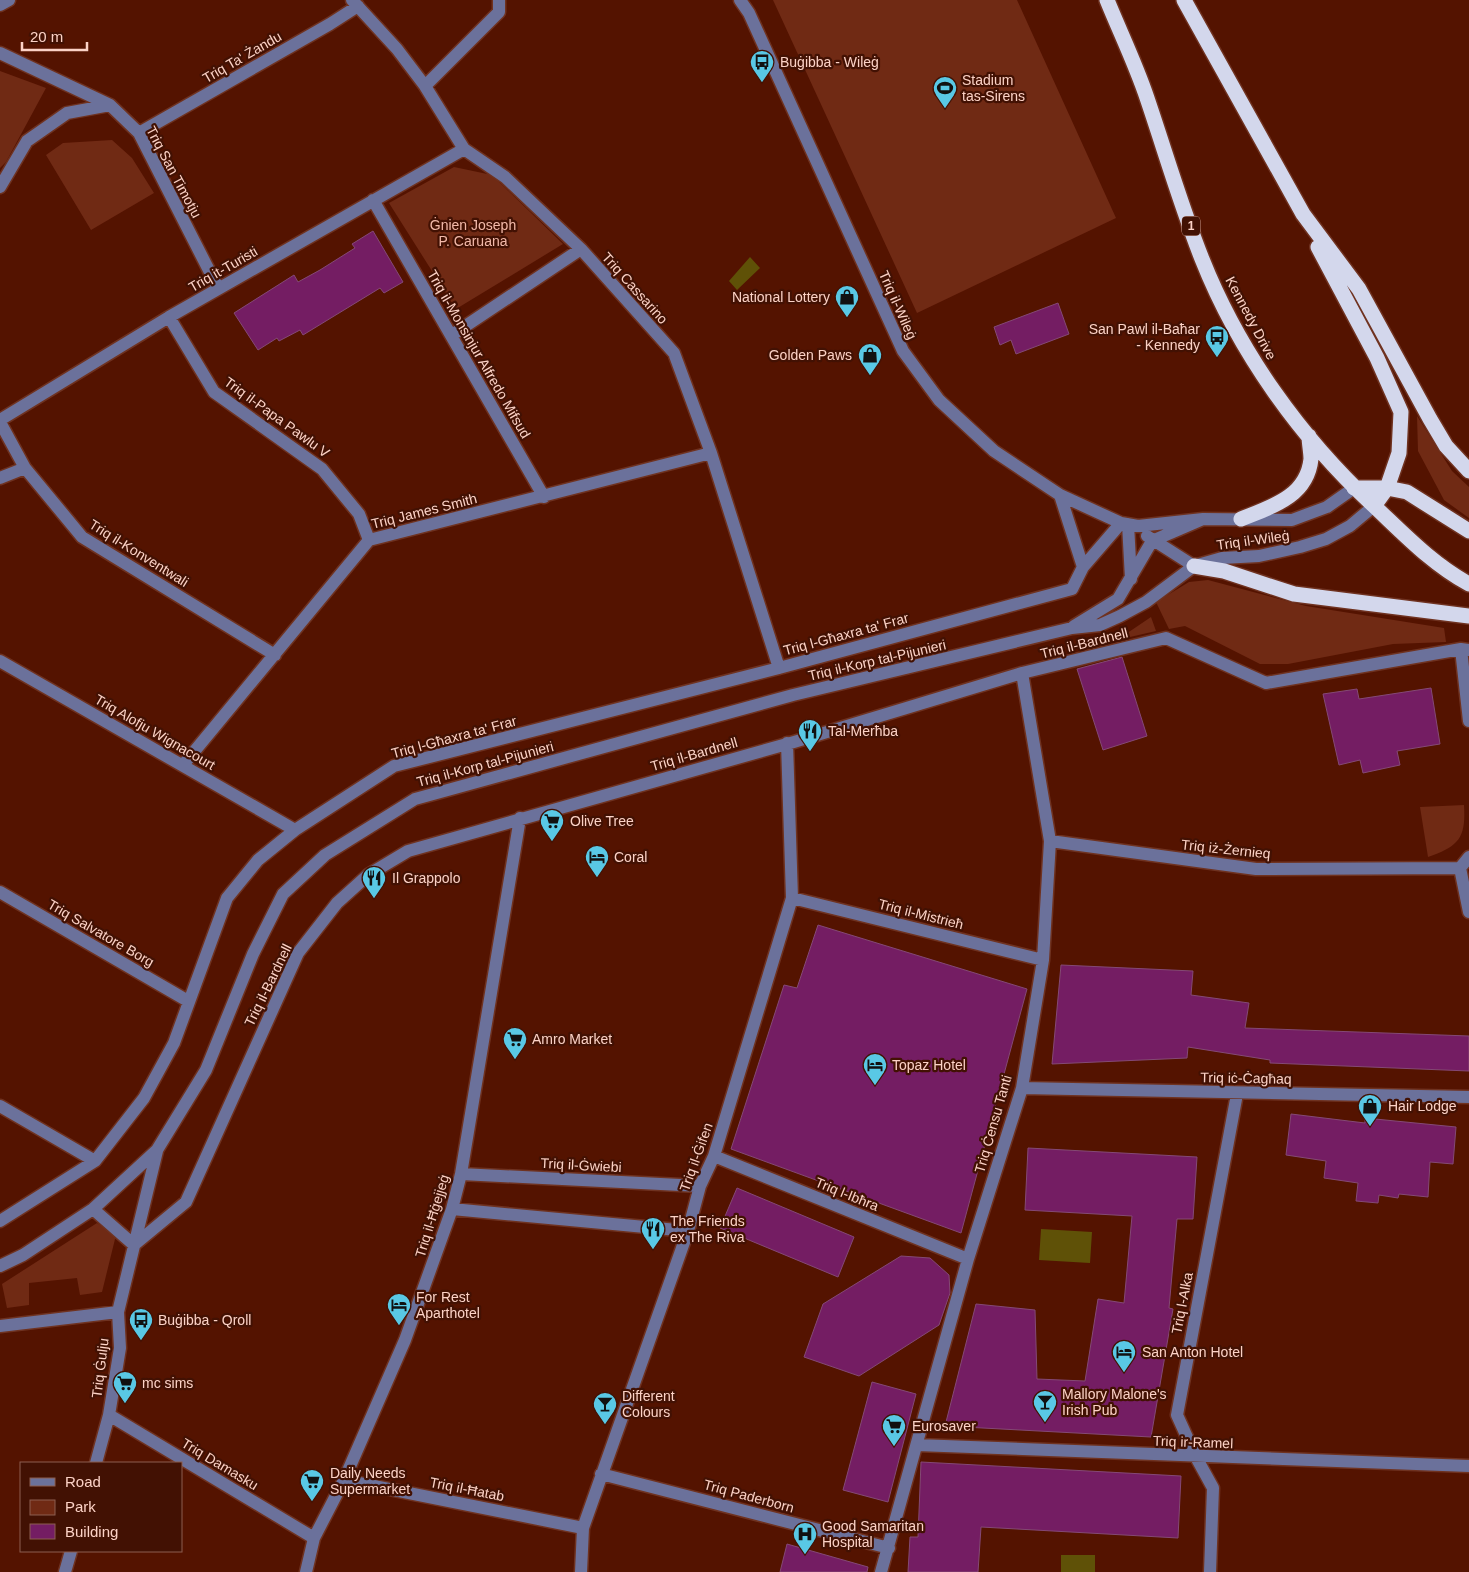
<svg xmlns="http://www.w3.org/2000/svg" width="1469" height="1572" font-family="Arial,sans-serif">
  <rect width="100%" height="100%" fill="#541300"/>
  <!-- green -->
  <path fill="#702a14" d="M773,0H1017L1116,218L917,313Z
    M0,71L46,88L6,162L0,168Z
    M112,140L132,158L154,193L91,230L46,155L63,143Z
    M454,167L492,175L563,244L456,309L389,203Z
    M1417,416L1452,471L1469,487V518L1444,500L1418,451Z
    M1208,580L1306,606L1444,628L1446,642L1393,644L1288,664H1260L1185,626L1169,629L1156,602L1189,582Z
    M1151,617L1156,631L1117,640Z
    M1464,805C1466,838 1459,846 1428,857L1420,807Z
    M97,1223L116,1235L102,1292L80,1295L77,1278L29,1283V1305L7,1308L2,1284Z"/>
  <!-- water -->
  <path fill="#5f5107" d="M750,257L760,268L737,290L729,281Z
    M1041,1229L1092,1232L1090,1263L1039,1260Z
    M1061,1555H1095V1572H1061Z"/>
  <!-- building -->
  <path fill="#741d63" stroke="#844975" d="M373,231L403,282L384,293L380,288L303,335L300,330L279,341L277,338L258,350L234,313L294,275L298,282L320,270L355,248L352,244Z
    M1058,303L1069,334L1016,354L1011,340L1000,345L994,327Z
    M1122,657L1147,736L1103,750L1077,669Z
    M1431,688L1440,744L1397,751L1400,765L1363,773L1360,760L1339,765L1323,694L1357,689L1359,699Z
    M818,925L1027,989L961,1233L731,1149L784,985L797,988Z
    M1061,965L1193,971L1191,995L1249,1003L1245,1028L1469,1036V1071L1270,1063V1060L1188,1047L1187,1058L1052,1064Z
    M1291,1114L1365,1123V1118L1456,1127L1453,1164L1430,1162L1428,1197L1399,1194L1398,1198L1379,1195L1378,1203L1356,1201L1358,1183L1324,1178L1326,1161L1286,1155Z
    M1028,1148L1197,1157L1193,1219H1177L1169,1308L1173,1309L1151,1437L945,1426L976,1304L1035,1310L1037,1379L1085,1381L1098,1299L1124,1303L1132,1216L1025,1210Z
    M737,1188L854,1237L838,1277L720,1228Z
    M901,1256L930,1258L949,1275L950,1293L939,1325L859,1376L804,1357L823,1304Z
    M872,1382L916,1394L888,1502L843,1490Z
    M921,1462L1181,1476L1178,1538L981,1527L978,1572H908L910,1537H918Z
    M787,1544L868,1567L867,1572H780Z"/>
  <g fill="none" stroke-linecap="round" stroke-linejoin="round">
    <!-- minor casing -->
    <g stroke="#6f3220" stroke-width="15">
      <path id="minor" d="M352,0L397,49L425,86L464,149L505,177L581,249L674,353L711,453L779,668
        M740,0L749,13L903,351L939,400L994,451L1060,495L1121,523L1138,526L1203,519
        M0,5L9,0
        M0,53L110,105L139,133L218,288
        M425,86L499,12V0
        M139,133L330,24L358,6
        M0,187L27,141L67,113L110,105
        M373,200L544,497
        M169,317L214,392L322,469L359,514L369,540
        M452,335L581,249
        M0,420L169,317L464,149
        M0,422L25,468L82,537L275,655
        M0,478L25,468
        M1060,495L1083,567
        M1128,524L1131,579
        M1147,536L1194,566
        M1074,626L1118,599L1152,541L1203,519L1292,520L1327,507L1354,488
        M1461,649L1469,721
        M0,661L295,830
        M183,765L369,540L711,453
        M1050,841L1256,869L1460,868
        M1460,868L1469,912
        M1460,868L1469,857
        M0,892L188,1001
        M792,898L1043,960
        M1022,1088L1469,1097
        M0,1106L95,1161
        M714,1156L968,1259
        M461,1174L700,1186
        M93,1209L134,1245
        M452,1209L688,1231
        M0,1221L95,1161L144,1098L174,1043L227,898L258,860L295,830L394,766L779,668L1072,589L1083,567L1121,523
        M134,1245L186,1202L298,953L337,903L368,875L408,851L794,742L1022,673L1166,638L1266,683L1461,649L1469,650
        M0,1266L23,1255L93,1209L157,1150L206,1070L253,954L283,894L325,855L415,799L793,695L1072,628L1100,625L1120,616L1146,602L1194,566L1222,558L1259,556L1300,547L1326,539L1350,526L1374,506
        M0,1326L118,1312
        M109,1415L314,1538
        M917,1445L1469,1466
        M96,1463L109,1415L120,1348L118,1312L157,1151
        M601,1474L889,1548
        M344,1480L583,1528
        M65,1572L71,1551
        M306,1572L314,1538L344,1480L405,1340L452,1209L461,1174L520,818
        M581,1572L583,1528L688,1231L700,1186L714,1156L792,898L787,743
        M881,1572L968,1259L1022,1088L1043,960L1050,841L1022,673
        M1210,1572L1213,1488L1196,1457L1177,1415L1237,1094"/>
    </g>
    <!-- highway casing -->
    <g stroke="#6f3220" stroke-width="18">
      <path id="highway" d="M1107,0C1120,32 1136,65 1147,98C1165,151 1181,206 1202,259C1239,352 1300,437 1373,505C1404,534 1432,564 1469,584
        M1184,0L1303,214L1359,289L1430,419L1446,446L1469,471
        M1318,247L1377,358L1401,412L1399,453L1387,488L1374,506
        M1354,488H1387L1407,492L1469,531
        M1241,519C1271,507 1307,497 1311,459C1311,452 1309,443 1309,436
        M1194,566L1224,571L1294,594L1469,616"/>
    </g>
    <!-- minor -->
    <use href="#minor" stroke="#6b719b" stroke-width="12"/>
    <!-- highway -->
    <use href="#highway" stroke="#d3d7ec" stroke-width="15"/>
  </g>
  <!-- icons -->
  <defs>
    <g id="bus-pin" transform="scale(1.25)"><path d="M0 17L-7.5 6A9.5 9.5 0 1 1 7.5 6Z" fill="#59c8e5" stroke="#421103"/><path d="M-5-6H5V4H4V6H2V4H-2V6H-4V4H-5ZM-3.5-4V0h7V-4ZM-3.5 1.2v1.5H-2V1.2ZM2 1.2v1.5H3.5V1.2Z" fill="#111"/></g>
    <g id="stadium-pin" transform="scale(1.25)"><path d="M0 17L-7.5 6A9.5 9.5 0 1 1 7.5 6Z" fill="#59c8e5" stroke="#421103"/><path d="M0-5a6.5 5 0 1 0 0 10a6.5 5 0 1 0 0-10ZM-3.5-1.8h7v3.6h-7Z" fill="#111"/></g>
    <g id="shop-pin" transform="scale(1.25)"><path d="M0 17L-7.5 6A9.5 9.5 0 1 1 7.5 6Z" fill="#59c8e5" stroke="#421103"/><path d="M-5-2.5h2.3a2.7 3.5 0 0 1 5.4 0H5L5.5 6h-11ZM-1.5-2.5h3a1.5 2.3 0 0 0-3 0Z" fill="#111"/></g>
    <g id="restaurant-pin" transform="scale(1.25)"><path d="M0 17L-7.5 6A9.5 9.5 0 1 1 7.5 6Z" fill="#59c8e5" stroke="#421103"/><path d="M-5-6h1v4h1v-4h1v4h1v-4h1v5L-1.5 .5V6h-2V.5L-5-1ZM5-6V6H3V1.5H1.5Q1.5-4 5-6Z" fill="#111"/></g>
    <g id="supermarket-pin" transform="scale(1.25)"><path d="M0 17L-7.5 6A9.5 9.5 0 1 1 7.5 6Z" fill="#59c8e5" stroke="#421103"/><path d="M-6-5.5h2.5l.6 2H6L4.5 2H-2.5L-4.4-4H-6ZM-1.5 3.2a1.3 1.3 0 1 0 .1 0ZM3 3.2a1.3 1.3 0 1 0 .1 0Z" fill="#111"/></g>
    <g id="hotel-pin" transform="scale(1.25)"><path d="M0 17L-7.5 6A9.5 9.5 0 1 1 7.5 6Z" fill="#59c8e5" stroke="#421103"/><path d="M-6-4.5h1.5V1H6V5H4.5V3h-9V5H-6ZM-4 0a1.8 1.8 0 1 1 3.6 0ZM.5 0V-2.5h3Q6-2.5 6 0Z" fill="#111"/></g>
    <g id="bar-pin" transform="scale(1.25)"><path d="M0 17L-7.5 6A9.5 9.5 0 1 1 7.5 6Z" fill="#59c8e5" stroke="#421103"/><path d="M-6-5H6L.8 .8V4.5H3.5V6h-7V4.5H-.8V.8Z" fill="#111"/></g>
    <g id="hospital-pin" transform="scale(1.25)"><path d="M0 17L-7.5 6A9.5 9.5 0 1 1 7.5 6Z" fill="#59c8e5" stroke="#421103"/><path d="M-5-5h3v3.5h4V-5h3V5h-3V1.5h-4V5h-3Z" fill="#111"/></g>
  </defs>
  <g fill-rule="evenodd">
    <use href="#bus-pin" x="762" y="62"/>
    <use href="#stadium-pin" x="945" y="88"/>
    <use href="#shop-pin" x="847" y="297"/>
    <use href="#bus-pin" x="1217" y="337"/>
    <use href="#shop-pin" x="870" y="355"/>
    <use href="#restaurant-pin" x="810" y="731"/>
    <use href="#supermarket-pin" x="552" y="821"/>
    <use href="#hotel-pin" x="597" y="857"/>
    <use href="#restaurant-pin" x="374" y="878"/>
    <use href="#supermarket-pin" x="515" y="1039"/>
    <use href="#hotel-pin" x="875" y="1065"/>
    <use href="#shop-pin" x="1370" y="1106"/>
    <use href="#restaurant-pin" x="653" y="1229"/>
    <use href="#hotel-pin" x="399" y="1305"/>
    <use href="#bus-pin" x="141" y="1320"/>
    <use href="#hotel-pin" x="1124" y="1352"/>
    <use href="#supermarket-pin" x="125" y="1383"/>
    <use href="#bar-pin" x="1045" y="1402"/>
    <use href="#bar-pin" x="605" y="1404"/>
    <use href="#supermarket-pin" x="894" y="1426"/>
    <use href="#supermarket-pin" x="312" y="1481"/>
    <use href="#hospital-pin" x="805" y="1534"/>
  </g>
  <g text-anchor="middle" dominant-baseline="central" stroke-width="4.5" stroke-linejoin="round" paint-order="stroke">
    <!-- shield labels -->
    <rect fill="#421103" stroke="#c4988c" stroke-width="1" x="1182" y="216.5" width="18" height="19" rx="4"/>
    <g font-size="12" font-weight="bold" fill="#fcd2c6">
      <text x="1191" y="226">1</text>
    </g>
    <!-- street labels -->
    <g font-size="14" fill="#fcd2c6" stroke="#421103">
      <text transform="translate(242 57) rotate(-30)">Triq Ta' Żandu</text>
      <text transform="translate(174 172) rotate(62)">Triq San Timotju</text>
      <text transform="translate(223 269) rotate(-30)">Triq it-Turisti</text>
      <text transform="translate(635 288) rotate(48)">Triq Cassarino</text>
      <text transform="translate(898 305) rotate(66)">Triq il-Wileġ</text>
      <text transform="translate(1251 318) rotate(62)">Kennedy Drive</text>
      <text transform="translate(479 354) rotate(60)">Triq il-Monsinjur Alfredo Mifsud</text>
      <text transform="translate(277 417) rotate(36)">Triq il-Papa Pawlu V</text>
      <text transform="translate(424 511) rotate(-14)">Triq James Smith</text>
      <text transform="translate(1253 540) rotate(-8)">Triq il-Wileġ</text>
      <text transform="translate(139 553) rotate(32)">Triq il-Konventwali</text>
      <text transform="translate(846 634) rotate(-15)">Triq l-Għaxra ta' Frar</text>
      <text transform="translate(1084 643) rotate(-14)">Triq il-Bardnell</text>
      <text transform="translate(877 660) rotate(-13)">Triq il-Korp tal-Pijunieri</text>
      <text transform="translate(155 732) rotate(30)">Triq Alofju Wignacourt</text>
      <text transform="translate(454 737) rotate(-15)">Triq l-Għaxra ta' Frar</text>
      <text transform="translate(694 754) rotate(-16)">Triq il-Bardnell</text>
      <text transform="translate(485 764) rotate(-15)">Triq il-Korp tal-Pijunieri</text>
      <text transform="translate(1226 849) rotate(6)">Triq iż-Żernieq</text>
      <text transform="translate(921 914) rotate(14)">Triq il-Mistrieħ</text>
      <text transform="translate(101 933) rotate(30)">Triq Salvatore Borg</text>
      <text transform="translate(268 985) rotate(-64)">Triq il-Bardnell</text>
      <text transform="translate(1246 1078) rotate(1)">Triq iċ-Ċagħaq</text>
      <text transform="translate(993 1124) rotate(-74)">Triq Ċensu Tanti</text>
      <text transform="translate(696 1157) rotate(-70)">Triq il-Ġifen</text>
      <text transform="translate(581 1165) rotate(3)">Triq il-Ġwiebi</text>
      <text transform="translate(847 1194) rotate(22)">Triq l-Ibħra</text>
      <text transform="translate(432 1216) rotate(-73)">Triq il-Ħġejjeġ</text>
      <text transform="translate(1182 1303) rotate(-79)">Triq l-Alka</text>
      <text transform="translate(100 1368) rotate(-83)">Triq Ġulju</text>
      <text transform="translate(1193 1442) rotate(2)">Triq ir-Ramel</text>
      <text transform="translate(220 1464) rotate(31)">Triq Damasku</text>
      <text transform="translate(467 1489) rotate(11)">Triq il-Ħatab</text>
      <text transform="translate(749 1496) rotate(15)">Triq Paderborn</text>
    </g>
    <!-- poi labels -->
    <g font-size="14" fill="#fcd2c6" stroke="#421103" text-anchor="start">
      <text x="780" y="62">Buġibba - Wileġ</text>
      <text x="962" y="80">Stadium<tspan x="962" dy="16">tas-Sirens</tspan></text>
      <text x="830" y="297" text-anchor="end">National Lottery</text>
      <text x="1200" y="329" text-anchor="end">San Pawl il-Baħar<tspan x="1200" dy="16">- Kennedy</tspan></text>
      <text x="852" y="355" text-anchor="end">Golden Paws</text>
      <text x="828" y="731">Tal-Merħba</text>
      <text x="570" y="821">Olive Tree</text>
      <text x="614" y="857">Coral</text>
      <text x="392" y="878">Il Grappolo</text>
      <text x="532" y="1039">Amro Market</text>
      <text x="892" y="1065">Topaz Hotel</text>
      <text x="1388" y="1106">Hair Lodge</text>
      <text x="670" y="1221">The Friends<tspan x="670" dy="16">ex The Riva</tspan></text>
      <text x="416" y="1297">For Rest<tspan x="416" dy="16">Aparthotel</tspan></text>
      <text x="158" y="1320">Buġibba - Qroll</text>
      <text x="1142" y="1352">San Anton Hotel</text>
      <text x="142" y="1383">mc sims</text>
      <text x="1062" y="1394">Mallory Malone's<tspan x="1062" dy="16">Irish Pub</tspan></text>
      <text x="622" y="1396">Different<tspan x="622" dy="16">Colours</tspan></text>
      <text x="912" y="1426">Eurosaver</text>
      <text x="330" y="1473">Daily Needs<tspan x="330" dy="16">Supermarket</tspan></text>
      <text x="822" y="1526">Good Samaritan<tspan x="822" dy="16">Hospital</tspan></text>
    </g>
    <!-- park labels -->
    <g font-size="14" fill="#f2b9a9" stroke="#421103">
      <text x="473" y="225">Ġnien Joseph<tspan x="473" dy="16">P. Caruana</tspan></text>
    </g>
  </g>
  <!-- legend -->
  <rect x="20" y="1462" width="162" height="90" fill="#421103" stroke="#8c5e51"/>
  <rect x="30" y="1478" width="25" height="8" fill="#6b719b" stroke="#8c5e51"/>
  <text x="65" y="1487" font-size="15" fill="#fcd2c6">Road</text>
  <rect x="30" y="1500" width="25" height="15" fill="#702a14" stroke="#8c5e51"/>
  <text x="65" y="1512" font-size="15" fill="#fcd2c6">Park</text>
  <rect x="30" y="1524" width="25" height="15" fill="#741d63" stroke="#8c5e51"/>
  <text x="65" y="1537" font-size="15" fill="#fcd2c6">Building</text>
  <!-- scale -->
  <path d="M22 42v8h65v-8" fill="none" stroke="#fcd2c6" stroke-width="2.5"/>
  <text x="30" y="42" font-size="15" fill="#fcd2c6" stroke="#421103" stroke-width="4" paint-order="stroke">20 m</text>
</svg>
